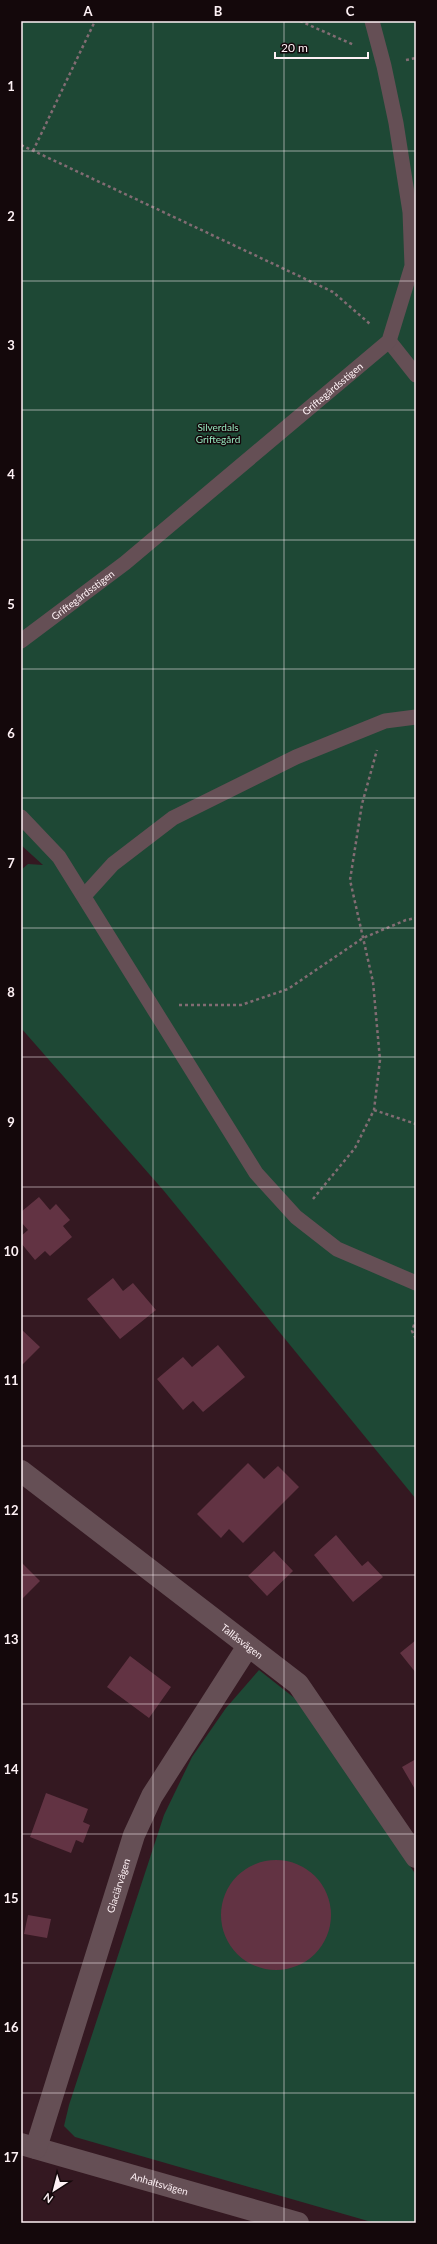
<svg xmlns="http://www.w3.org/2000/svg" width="437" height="2244" font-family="Lato,sans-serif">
  <rect width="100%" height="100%" fill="#341821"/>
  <!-- green -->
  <path fill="#1e4835" d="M21,21H416V1499L164,1191L21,1028V870L28,864L43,865L21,845Z
    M259,1670L307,1708L416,1875V2223H375L75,2137L64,2126L69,2105L164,1815L192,1757L226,1708Z"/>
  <!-- building -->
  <path fill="#623343" d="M39,1197L50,1210L56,1204L70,1220L63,1226L72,1237L50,1256L45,1251L35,1260L21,1243V1236L28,1230L21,1222V1212Z
    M113,1278L123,1291L133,1283L156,1310L120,1339L87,1299Z
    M21,1329L40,1347L21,1366Z
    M218,1345L245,1377L203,1412L193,1401L183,1410L157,1379L183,1357L192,1367Z
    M248,1463L264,1479L278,1466L299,1487L243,1543L229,1529L221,1538L197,1514Z
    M336,1535L362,1566L368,1561L383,1577L353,1602L314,1555Z
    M274,1551L293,1571L267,1596L248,1576Z
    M21,1562L40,1581L21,1600Z
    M416,1640V1673L400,1653Z
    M130,1656L171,1687L149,1718L107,1687Z
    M416,1759V1791L402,1767Z
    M46,1793L88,1809L83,1822L90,1825L83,1843L76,1840L71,1853L30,1837Z
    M221 1915a55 55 0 1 1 110 0a55 55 0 1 1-110 0Z
    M28,1915L51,1919L47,1938L24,1934Z"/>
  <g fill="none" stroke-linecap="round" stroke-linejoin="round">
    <!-- path -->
    <path stroke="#826c73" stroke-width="2.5" stroke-dasharray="3 3" stroke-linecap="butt" d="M300,21L354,45
      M406,60L416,58
      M21,145L333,292L370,324
      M33,151L95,21
      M179,1005H241L288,989L363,938L406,920L416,918
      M374,1110L416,1124
      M313,1199L355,1148L374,1110L380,1060L373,982L350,880L362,804L377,750
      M416,1319L412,1331L416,1339"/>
    <!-- lane -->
    <g stroke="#654f55" stroke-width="15">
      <path d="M389,341L416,375"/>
      <path id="s1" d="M21,641L125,563L389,341L412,266L410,212L396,123L384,66L372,21"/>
      <path d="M21,817L59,857L256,1173L296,1217L337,1249L416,1283"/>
      <path d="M84,896L113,864L173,818L296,757L385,721L416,717"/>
    </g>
    <!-- street -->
    <g stroke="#654f55" stroke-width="22">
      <path id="s2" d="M21,1471L298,1684L416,1857"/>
      <path id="s3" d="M21,2144L298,2223"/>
      <path id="s4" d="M36,2148L134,1835L152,1796L248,1646"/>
    </g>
  </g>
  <!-- grid -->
  <path fill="none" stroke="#fef1f5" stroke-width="1" stroke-opacity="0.55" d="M153,21V2223M284,21V2223M21,151H416M21,281H416M21,410H416M21,540H416M21,669H416M21,798H416M21,928H416M21,1057H416M21,1187H416M21,1316H416M21,1446H416M21,1575H416M21,1704H416M21,1834H416M21,1963H416M21,2093H416"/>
  <g text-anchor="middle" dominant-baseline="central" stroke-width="3" stroke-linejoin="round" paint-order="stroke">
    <!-- street labels -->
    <g font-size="10" fill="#fef1f5" stroke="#14080b">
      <text stroke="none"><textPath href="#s1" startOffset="401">Griftegårdsstigen</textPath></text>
      <text stroke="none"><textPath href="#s1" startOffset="77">Griftegårdsstigen</textPath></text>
      <text stroke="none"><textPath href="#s2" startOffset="279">Tallåsvägen</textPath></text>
      <text stroke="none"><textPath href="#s4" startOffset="275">Glaciärvägen</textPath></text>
      <text stroke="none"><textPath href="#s3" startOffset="144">Anhaltsvägen</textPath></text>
    </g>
    <!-- park labels -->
    <g font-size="10" fill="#96e8bf" stroke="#14080b">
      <text x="218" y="427">Silverdals<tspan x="218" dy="12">Griftegård</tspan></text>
    </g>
  </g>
  <!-- border -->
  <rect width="437" height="2244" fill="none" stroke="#14080b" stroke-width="44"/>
  <!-- north arrow -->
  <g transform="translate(54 2190) rotate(216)" stroke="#14080b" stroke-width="3" paint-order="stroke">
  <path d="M0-3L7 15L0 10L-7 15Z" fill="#fef1f5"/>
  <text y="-6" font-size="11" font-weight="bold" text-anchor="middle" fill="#fef1f5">N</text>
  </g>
  <!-- scale -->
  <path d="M275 52v6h93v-6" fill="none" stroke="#fef1f5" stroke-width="2"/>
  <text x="281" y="52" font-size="12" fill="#fef1f5" stroke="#14080b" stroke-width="3" paint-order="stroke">20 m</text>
  <rect x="22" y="22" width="393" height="2200" fill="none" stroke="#fef1f5" stroke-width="1.5"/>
  <g font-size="13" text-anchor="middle" font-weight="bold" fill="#fef1f5">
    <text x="88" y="16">A</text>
    <text x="218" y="16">B</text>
    <text x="350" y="16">C</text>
    <text x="11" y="91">1</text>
    <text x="11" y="221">2</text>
    <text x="11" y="350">3</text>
    <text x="11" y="479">4</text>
    <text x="11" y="609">5</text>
    <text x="11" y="738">6</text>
    <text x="11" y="868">7</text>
    <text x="11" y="997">8</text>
    <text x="11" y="1127">9</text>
    <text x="11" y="1256">10</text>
    <text x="11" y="1385">11</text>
    <text x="11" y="1515">12</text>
    <text x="11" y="1644">13</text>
    <text x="11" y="1774">14</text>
    <text x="11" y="1903">15</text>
    <text x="11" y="2032">16</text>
    <text x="11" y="2162">17</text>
  </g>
</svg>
